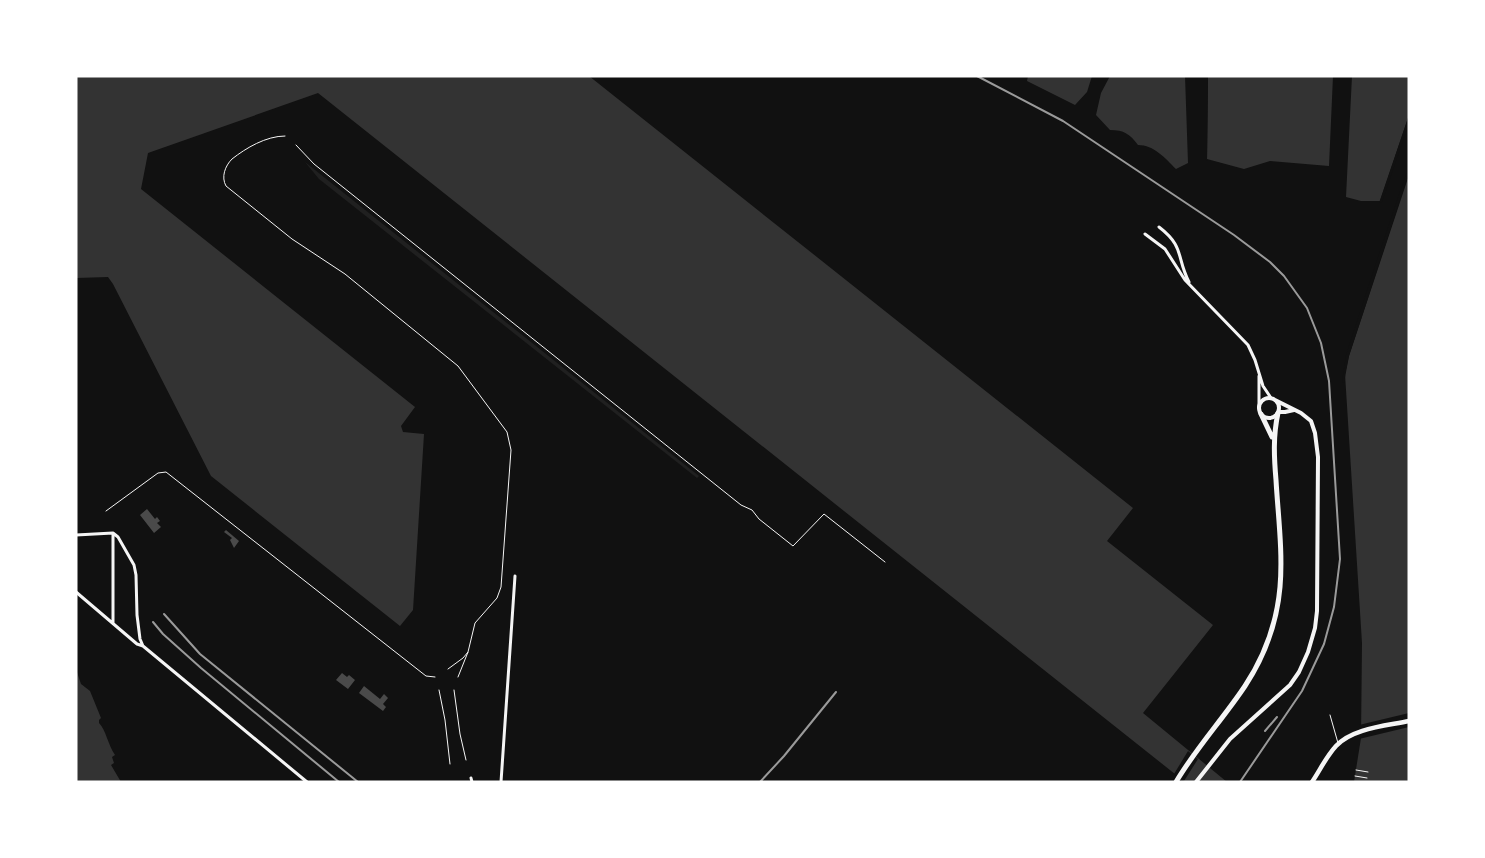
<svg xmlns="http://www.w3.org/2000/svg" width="1485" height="858" font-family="'Source Sans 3',sans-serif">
  <rect width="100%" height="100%" fill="#111"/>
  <!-- green -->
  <path fill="#202020" d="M305,162L699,476L697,478L319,179Z"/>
  <!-- water -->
  <path fill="#333" d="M76,76H589L1133,508L1107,541L1213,625L1143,713L1227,782H1185L318,93L148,153L141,189L415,407L401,426L403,432L424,434L413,610L400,626L211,476L113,284L108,277L76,278Z
    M1028,76H1092L1087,92L1075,105L1027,81Z
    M1110,76H1185L1188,163L1176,169C1165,158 1154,145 1138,145C1130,134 1124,130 1110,130L1096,115L1101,93Z
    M1208,76H1333L1329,166L1270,161L1244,169L1207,159Z
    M1352,76H1409V115L1380,201H1361L1346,197Z
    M1409,175V782H1354L1361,738L1362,643L1345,374L1349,356Z
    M76,669L81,684L90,691L101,718L99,720V723C106,730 108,745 115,755L112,757L114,763L111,765L121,782H76Z"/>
  <!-- pier -->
  <path fill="#111" d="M1205,76H1208L1207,161L1205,159Z
    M1409,115V123L1382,202L1379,203Z
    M1409,173L1349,356L1344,383L1342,382L1346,355L1377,260L1406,174Z
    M1409,713V727L1359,739V725Z
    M1188,751L1198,759L1184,781L1174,774Z"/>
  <!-- building -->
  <path fill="#4a4a4a" d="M147,509L155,519L157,517L160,521L157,523L161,527L154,533L140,515Z
    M226,530L239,541L234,548L230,540L232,538L224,532Z
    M342,673L347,677L349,675L355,680L348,689L336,680Z
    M364,686L380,699L384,694L388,698L383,704L386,707L383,711L359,693Z"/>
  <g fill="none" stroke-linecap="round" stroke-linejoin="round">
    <!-- path -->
    <path stroke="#f5f5f5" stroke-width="1" d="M1356,770L1368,772
      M1355,776L1367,778"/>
    <!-- service -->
    <path stroke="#f5f5f5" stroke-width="1" d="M285,136C266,136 246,148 232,159C225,166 221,177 226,186L292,239L345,274L458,366L507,432L511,450L501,587L497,598L475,623L468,652
      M296,145L314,164L741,505L752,510L759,519L793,546L824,514L885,562
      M106,511L158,473L166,472L426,676L435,677
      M448,669L463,658L468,652L458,677
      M439,690L445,720L450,764
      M454,690L460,734L466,760
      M1330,715L1338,743"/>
    <!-- minor -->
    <path stroke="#f5f5f5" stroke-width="3" d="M1159,227C1185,247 1176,257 1189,282
      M1145,234L1165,249L1185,280L1248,345L1255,360L1263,386L1271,398
      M1259,376V408
      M113,533V623
      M76,535L113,533L118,537L134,565L136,575L137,615L140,639L143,646
      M76,592L137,644L143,646L307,782
      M471,778L472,782
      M501,782L515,576"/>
    <!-- tertiary -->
    <path stroke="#f5f5f5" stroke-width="4" d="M1259 408a10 10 0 1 1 20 0a10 10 0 1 1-20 0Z
      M1278,412H1285L1294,410
      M1196,782L1230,739L1290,685L1299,672L1308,652L1315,628L1317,611L1318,457L1315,433L1311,421L1301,413L1275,400"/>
    <!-- secondary -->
    <path stroke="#f5f5f5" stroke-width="4.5" d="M1312,782C1320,770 1326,757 1336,746C1353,728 1386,726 1409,721"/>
    <!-- trunk -->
    <path stroke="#f5f5f5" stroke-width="5" d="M1261,414L1272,437
      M1176,782C1196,748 1223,719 1245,686C1264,657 1277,622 1280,587C1283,552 1278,515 1276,480C1274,457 1273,436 1278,413"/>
    <!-- rail -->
    <path stroke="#9a9a9a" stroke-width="2" d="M977,76L1063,121L1234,235L1270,262L1284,276L1307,308L1321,343L1329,381L1340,559L1334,607L1324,644L1302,691L1240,782
      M164,614L200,654L358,782
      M153,622L163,634L201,668L339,782
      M1265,731L1277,717
      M760,782L784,756L836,692"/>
  </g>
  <!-- border -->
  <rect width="1485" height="858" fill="none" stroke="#ffffff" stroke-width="155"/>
</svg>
